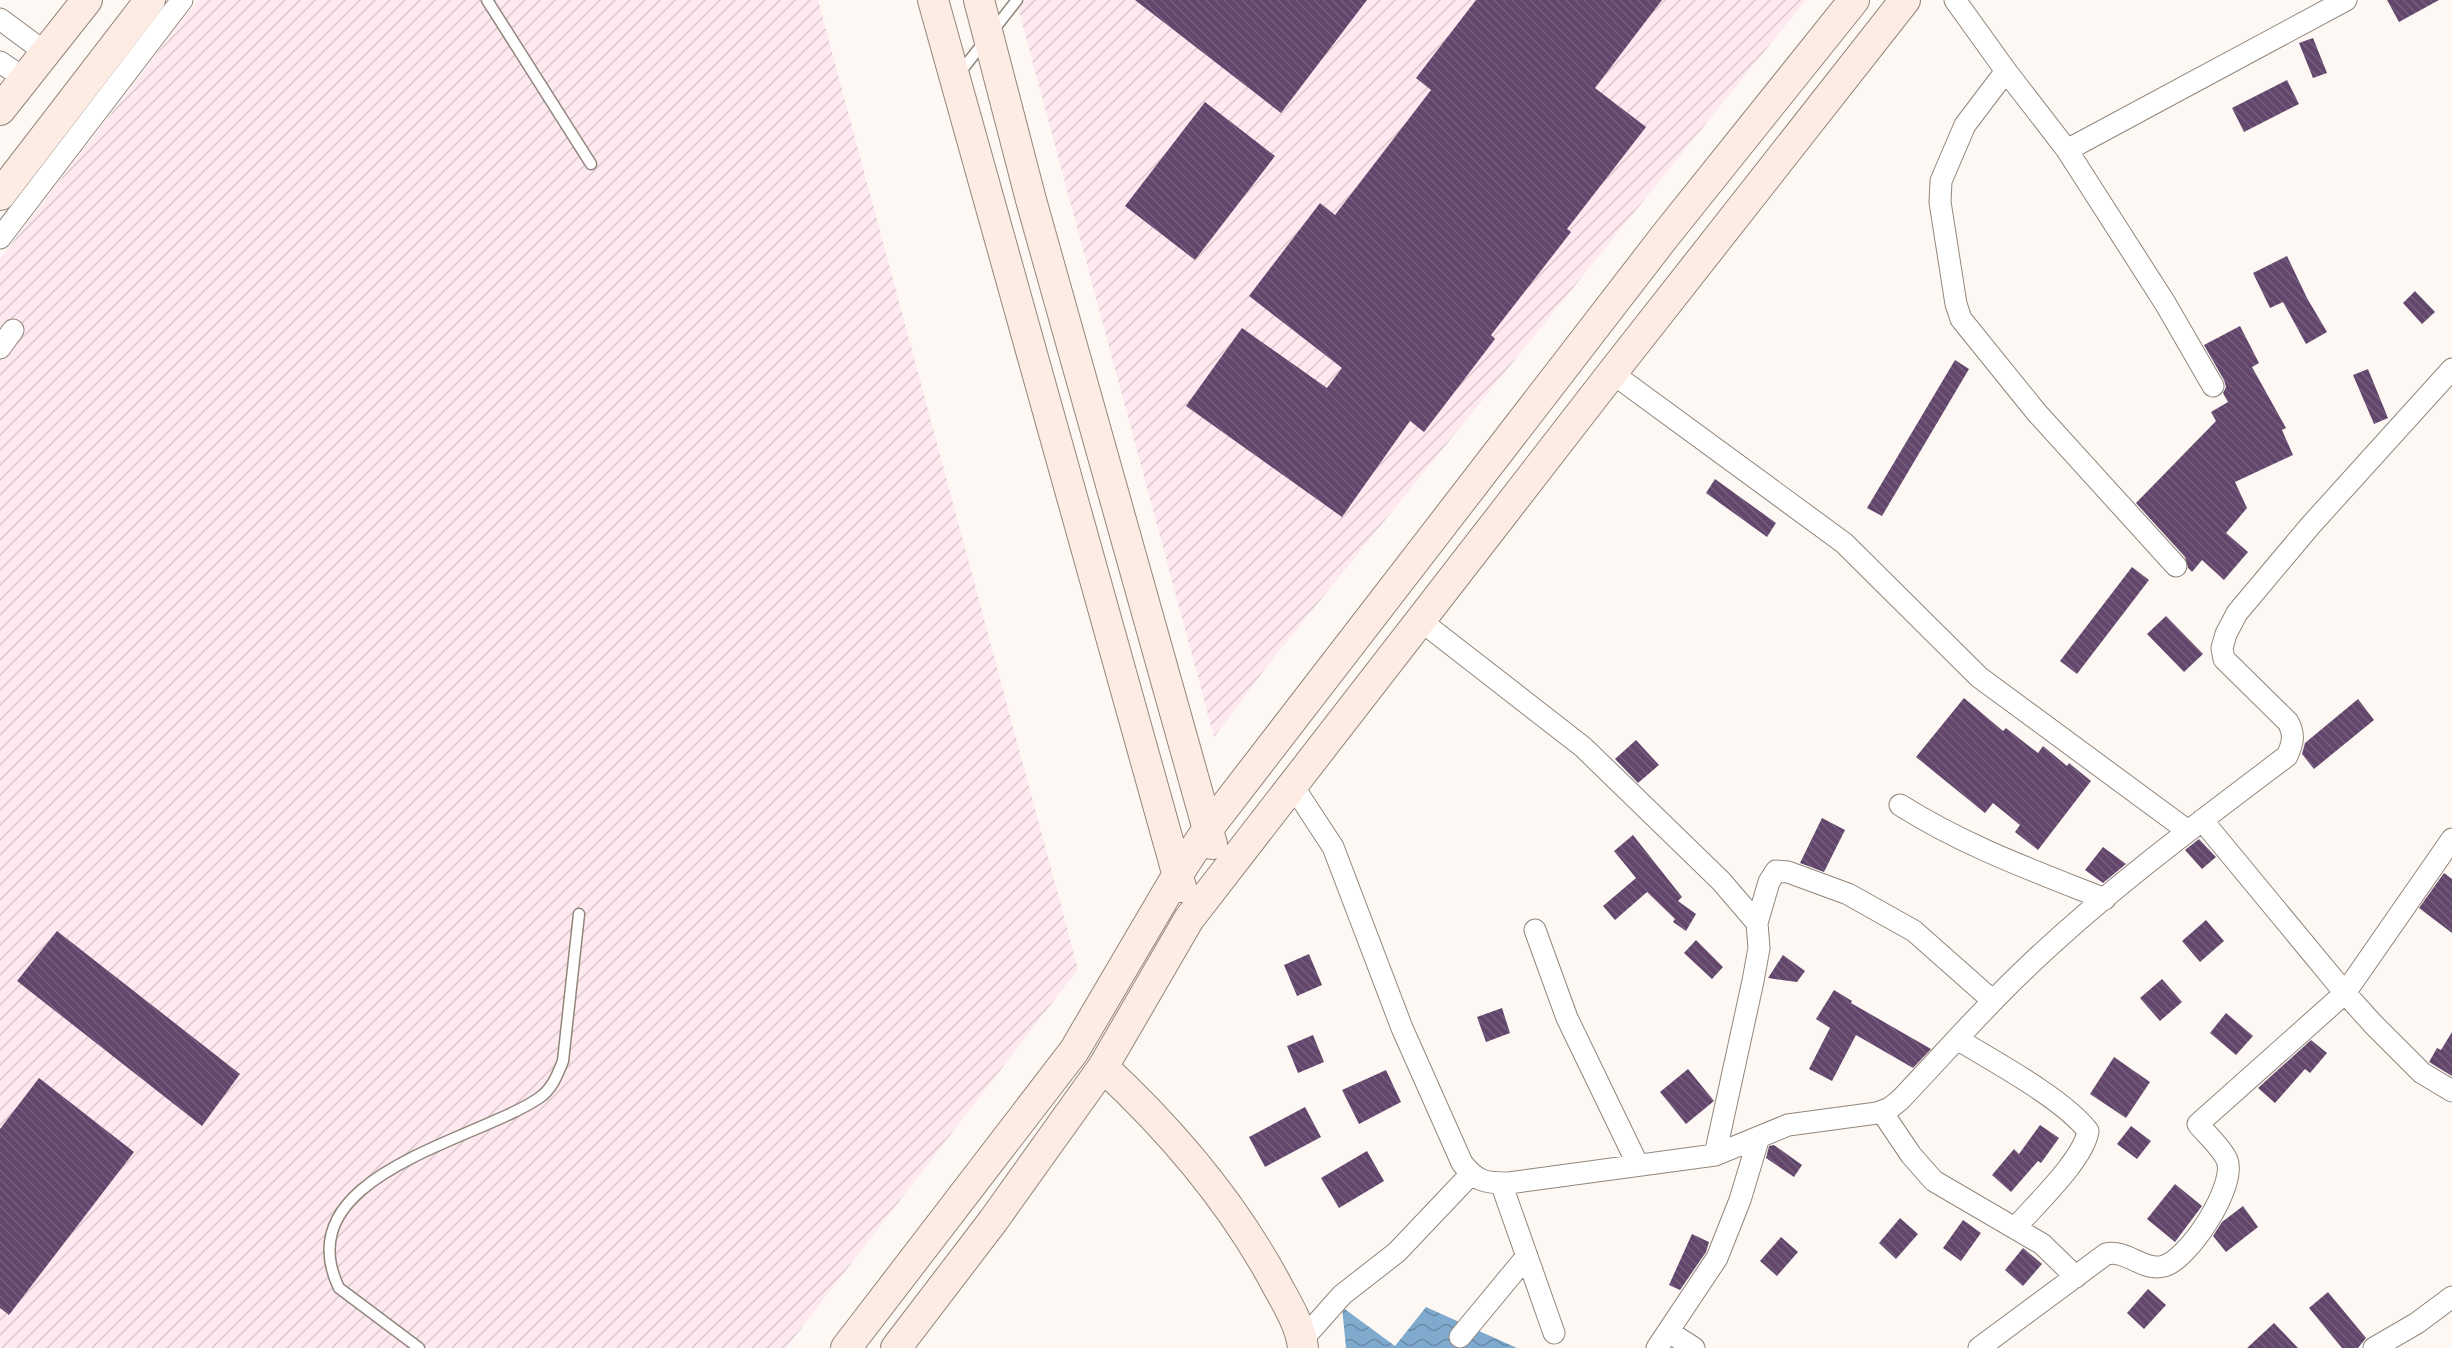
<svg xmlns="http://www.w3.org/2000/svg" width="2452" height="1348" font-family="'DM Sans',sans-serif">
  <defs>
    <pattern id="industrial-furrows" width="10" height="10" patternUnits="userSpaceOnUse" patternTransform="scale(1.5)"><rect width="10" height="10" fill="#fee9f0"/><path d="M-1 1l2-2M0 10L10 0M9 11l2-2" fill="none" stroke="#dac8cd"/></pattern>
    <pattern id="water-waves" width="16" height="10" patternUnits="userSpaceOnUse" patternTransform="scale(1.5)"><rect width="16" height="10" fill="#7faace"/><path d="M0 5q4-4 8 0t8 0" fill="none" stroke="#688aa7"/></pattern>
    <pattern id="building-back-hatch" width="6" height="6" patternUnits="userSpaceOnUse" patternTransform="scale(1.5)"><rect width="6" height="6" fill="#63466c"/><path d="M-1 5l2 2M0 0l6 6M5-1l2 2" fill="none" stroke="#755e7c"/></pattern>
  </defs>
  <rect width="100%" height="100%" fill="#fdf8f3"/>
  <!-- industrial -->
  <path fill="url(#industrial-furrows)" d="M198,0H818L1078,969L786,1348H0V259Z
    M1016,0H1806L1271,661L1214,737Z"/>
  <!-- water -->
  <path fill="url(#water-waves)" d="M1342,1307L1395,1346L1426,1307L1517,1348H1346Z"/>
  <!-- building -->
  <path fill="url(#building-back-hatch)" d="M1135,0H1367L1281,113Z
    M1476,0H1662L1595,88L1646,127L1567,229L1571,232L1491,335L1495,339L1424,432L1410,421L1342,517L1186,406L1242,328L1327,388L1342,368L1249,296L1320,203L1335,215L1431,90L1416,78Z
    M2387,0H2439L2399,22Z
    M2313,38L2327,73L2313,78L2299,43Z
    M2287,80L2299,104L2244,132L2232,108Z
    M1205,102L1275,156L1195,260L1125,206Z
    M2287,256L2307,298L2327,332L2306,344L2283,302L2270,308L2253,273Z
    M2415,291L2435,312L2422,324L2403,303Z
    M2240,326L2259,363L2252,367L2286,428L2282,430L2293,455L2235,482L2247,508L2226,533L2248,552L2224,580L2202,560L2192,572L2188,568L2185,557L2136,503L2216,421L2211,412L2228,402L2223,393L2226,387L2224,380L2204,345Z
    M1955,360L1969,369L1882,516L1867,508Z
    M2368,369L2388,418L2374,424L2353,375Z
    M1715,479L1776,523L1767,537L1706,493Z
    M2132,567L2149,580L2077,674L2060,661Z
    M2166,616L2203,654L2184,672L2147,634Z
    M1964,698L2003,731L2006,728L2038,753L2043,746L2067,766L2069,763L2091,781L2038,850L2015,832L2020,825L1993,803L1985,813L1916,757Z
    M2358,699L2374,720L2314,769L2302,754L2305,743Z
    M1636,740L1659,765L1638,783L1615,759Z
    M1822,818L1845,830L1824,872L1800,863Z
    M1633,835L1682,897L1678,901L1696,914L1686,931L1673,922L1675,919L1647,892L1615,920L1603,906L1636,878L1614,851Z
    M2199,839L2216,857L2202,869L2185,850Z
    M2103,847L2126,864L2103,883L2085,870Z
    M2444,873L2452,879V933L2419,908Z
    M2206,920L2224,941L2200,962L2182,941Z
    M57,931L240,1074L202,1126L17,981Z
    M1696,940L1723,967L1712,979L1684,953Z
    M1309,954L1322,985L1297,996L1284,965Z
    M1783,955L1805,971L1797,982L1768,978Z
    M2162,979L2182,1002L2160,1021L2140,998Z
    M1834,990L1852,1001L1851,1003L1931,1049L1913,1068L1856,1035L1832,1081L1809,1069L1830,1028L1816,1019Z
    M1502,1008L1510,1033L1486,1042L1477,1017Z
    M2226,1013L2253,1036L2236,1055L2210,1033Z
    M2452,1032V1076L2429,1062L2437,1048L2441,1050Z
    M1313,1035L1324,1062L1298,1073L1287,1046Z
    M2311,1040L2327,1053L2310,1073L2305,1069L2275,1103L2258,1088Z
    M2114,1057L2150,1082L2126,1118L2090,1094Z
    M1688,1069L1714,1101L1686,1124L1660,1092Z
    M1386,1070L1401,1102L1359,1124L1342,1090Z
    M39,1078L134,1152L9,1315L0,1308V1129Z
    M1305,1107L1321,1137L1265,1167L1249,1137Z
    M2040,1125L2059,1138L2041,1163L2038,1161L2011,1192L1992,1175L2014,1149L2019,1154Z
    M2131,1126L2151,1141L2137,1159L2117,1144Z
    M1774,1145L1802,1165L1794,1177L1766,1158L1769,1146Z
    M1367,1151L1384,1181L1339,1208L1321,1178Z
    M2175,1184L2202,1206L2175,1242L2147,1219Z
    M2243,1206L2258,1227L2226,1252L2213,1236L2222,1222Z
    M1900,1218L1918,1234L1896,1259L1879,1243Z
    M1963,1220L1981,1233L1961,1261L1943,1248Z
    M1692,1234L1709,1242L1706,1252L1680,1290L1669,1285Z
    M1781,1237L1798,1252L1777,1276L1760,1261Z
    M2023,1248L2042,1264L2023,1286L2005,1270Z
    M2148,1289L2166,1305L2144,1329L2127,1313Z
    M2328,1292L2366,1338L2358,1348H2342L2309,1308Z
    M2274,1323L2298,1348H2247Z"/>
  <g fill="none" stroke-linecap="round" stroke-linejoin="round">
    <!-- lane casing -->
    <g stroke="#91867b" stroke-width="13">
      <path id="lane" d="M487,0L591,164
        M958,75L1017,0
        M419,1348L339,1288C285,1175 476,1141 539,1098C552,1089 557,1076 563,1061L579,914"/>
    </g>
    <!-- street casing -->
    <g stroke="#91867b" stroke-width="23">
      <path id="street" d="M1955,0L2006,71L2067,150L2165,303L2213,386
        M0,19L46,53
        M0,62L25,79
        M2006,71L1965,125L1941,181L1940,202L1956,304L1961,319L2037,413L2176,566
        M2067,150L2346,0
        M0,238L182,0
        M0,348L13,330
        M1612,373L1844,543L1979,677L2188,831
        M1421,621L1583,747L1721,881L1757,923
        M1293,786L1333,847L1402,1028L1462,1163C1477,1182 1485,1183 1509,1183L1715,1155L1788,1125L1877,1113L1890,1108L1900,1100C1941,1057 1980,1012 2023,971C2105,892 2197,824 2287,756C2293,743 2295,735 2288,722L2224,659L2222,648L2226,634L2237,613L2310,526L2452,369
        M1900,805C1965,846 2034,871 2105,899
        M2202,820L2345,993L2373,1024L2422,1073L2452,1091
        M1535,930L1567,1018L1638,1165
        M1957,1039C1993,1061 2064,1099 2088,1131C2084,1159 2035,1205 2016,1227
        M1882,1112L1911,1155L1934,1181L2042,1244L2076,1277
        M1715,1155L1753,981L1759,948L1757,923L1769,882L1776,871L1788,872L1848,894L1914,931L1993,1001
        M1501,1183L1554,1333
        M1669,1332L1694,1348
        M1460,1337L1527,1256
        M1302,1340L1342,1295L1397,1252L1471,1174
        M1657,1348L1717,1258L1740,1200L1759,1137
        M1979,1348L2106,1254C2127,1249 2143,1272 2164,1266C2188,1260 2237,1186 2227,1160C2222,1148 2207,1135 2198,1124L2345,993L2452,839
        M2374,1348L2417,1323L2452,1297"/>
    </g>
    <!-- secondary casing -->
    <g stroke="#91867b" stroke-width="32">
      <path id="secondary" d="M933,0L1181,887
        M979,0L1031,200L1212,844
        M0,110L87,0
        M0,195L150,0
        M1103,1067C1172,1131 1235,1205 1279,1289C1289,1307 1301,1327 1303,1348
        M846,1348L1074,1051L1178,874L1207,830L1665,236L1854,0
        M896,1348L993,1221L1103,1067L1189,919L1612,373L1905,0"/>
    </g>
    <!-- lane -->
    <use href="#lane" stroke="#fff" stroke-width="10"/>
    <!-- street -->
    <use href="#street" stroke="#fff" stroke-width="21"/>
    <!-- secondary -->
    <use href="#secondary" stroke="#fdece4" stroke-width="30"/>
  </g>
</svg>
